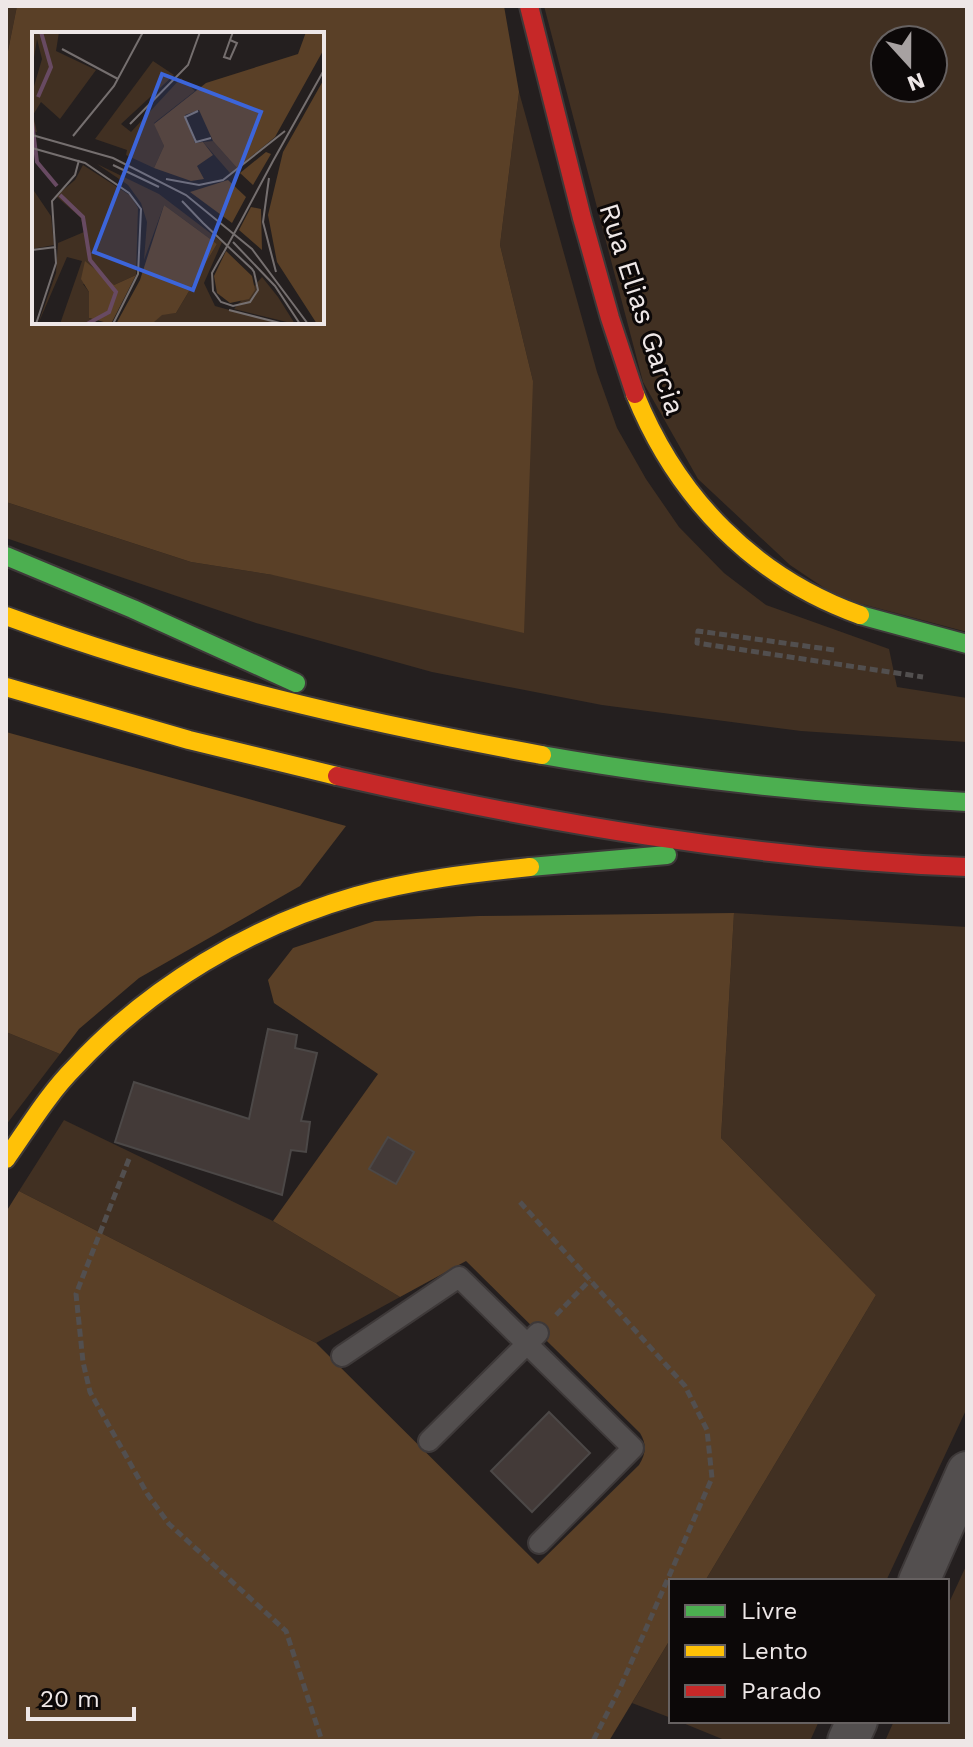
<svg xmlns="http://www.w3.org/2000/svg" width="973" height="1747" font-family="'Work Sans',sans-serif">
  <rect width="100%" height="100%" fill="#241f1f"/>
  <!-- green -->
  <path fill="#413022" fill-rule="evenodd" d="M6,6H17L6,61Z
    M544,6H967V632L839,598L790,565L698,479L643,382ZM885,40H933V88H885Z
    M519,92L597,372L617,428L646,479L679,527L724,573L766,605L889,649L897,687L967,698V742L801,731L602,705L432,672L256,623L6,538V502L191,562L273,575L533,381L500,245Z
    M734,913L967,927V1408L886,1581H705L876,1295L721,1138Z
    M6,1032L60,1054L6,1125Z
    M64,1120L273,1221L400,1297L316,1343L19,1191Z
    M967,1564V1741H885L894,1721H947V1607Z
    M671,1638V1718L632,1703Z
    M678,1721H819L810,1741H727Z"/>
  <!-- forest -->
  <path fill="#5a4027" fill-rule="evenodd" d="M17,6H504L519,92L500,245L533,381L524,633L273,575L191,562L6,502V61ZM34,34H322V322H34Z
    M6,732L346,826L300,886L139,978L79,1029L60,1054L6,1032Z
    M734,913L721,1138L876,1295L705,1581H671V1638L609,1741H6V1212L19,1191L316,1343L538,1564L639,1465C646,1453 647,1445 640,1433L466,1261L400,1297L273,1221L378,1074L274,1003L268,980L293,948L375,921L479,916Z"/>
  <!-- building -->
  <path fill="#433a38" stroke="#4c4847" stroke-width="2" d="M268,1029L297,1035L295,1048L317,1053L301,1121L310,1122L306,1152L291,1150L282,1195L115,1142L134,1082L249,1119Z
    M388,1137L414,1152L396,1184L369,1169Z
    M549,1412L590,1453L532,1512L491,1471Z"/>
  <g fill="none" stroke-linecap="round" stroke-linejoin="round">
    <!-- lane casing -->
    <g stroke="#3e3939" stroke-width="24">
      <path id="lane" d="M342,1356L459,1277L633,1448L539,1543
        M429,1441L538,1333"/>
    </g>
    <!-- street casing -->
    <g stroke="#3e3939" stroke-width="44">
      <path id="street" d="M919,1581L967,1472
        M848,1741L857,1721"/>
    </g>
    <!-- fast casing -->
    <g stroke="#3e3939" stroke-width="22">
      <path id="fast" d="M6,556L133,609L296,683
        M860,615L967,644
        M542,755C683,780 825,794 967,802
        M530,867L667,855"/>
    </g>
    <!-- slow casing -->
    <g stroke="#3e3939" stroke-width="22">
      <path id="slow" d="M635,394C677,498 754,577 860,615
        M6,616C180,680 360,722 542,755
        M6,687L189,740L337,776
        M6,1159C28,1128 48,1094 75,1067C150,986 251,926 356,896C413,880 472,873 530,867"/>
    </g>
    <!-- jam casing -->
    <g stroke="#3e3939" stroke-width="22">
      <path id="jam" d="M529,6L582,218L610,318L635,394
        M337,776C545,823 754,859 967,867"/>
    </g>
    <!-- path -->
    <path stroke="#524f4f" stroke-width="5" stroke-dasharray="8 4" stroke-linecap="butt" d="M834,650L698,631L697,643L923,677
      M129,1159L76,1294L83,1362L90,1392L148,1495L169,1524L286,1631L322,1741
      M520,1202L685,1386L707,1430L712,1478L620,1688L593,1741
      M556,1315L590,1280"/>
    <!-- lane -->
    <use href="#lane" stroke="#534f4f" stroke-width="20"/>
    <!-- street -->
    <use href="#street" stroke="#534f4f" stroke-width="40"/>
    <!-- fast -->
    <use href="#fast" stroke="#4caf50" stroke-width="18"/>
    <!-- slow -->
    <use href="#slow" stroke="#ffc107" stroke-width="18"/>
    <!-- jam -->
    <use href="#jam" stroke="#c62828" stroke-width="18"/>
  </g>
  <g text-anchor="middle" dominant-baseline="central" stroke-width="6" stroke-linejoin="round" paint-order="stroke">
    <!-- street labels -->
    <g font-size="28" fill="#eee7e7" stroke="#0c0808">
      <text transform="translate(642 309) rotate(72)">Rua Elias Garcia</text>
    </g>
  </g>
  <!-- overview -->
  <g transform="translate(32 32)">
    <rect width="292" height="292" fill="#241f1f"/>
    <path d="M0,0H27L24,19L64,38L28,87L9,70L1,83L5,100L0,99V61L10,27L5,7L0,38ZM121,29L142,43L89,92L99,100L149,46L163,59L122,91L132,114L122,136L94,123L95,118L63,107ZM181,109L205,136L198,141L171,110ZM65,132L127,162L190,210L172,251L183,274L248,292H120L130,282L144,281L185,212L132,173L112,228L115,190L109,171L96,153ZM51,133L99,164L106,176L104,243L82,253L51,252L57,260V286L68,292H28L50,229L35,225L6,292L24,241L26,211L52,200L49,186L24,164L43,148ZM0,156L19,184L22,213L0,217ZM230,245L246,265L263,292L202,277Z" fill="#413022"/>
    <path d="M274,0H292V17L243,105L205,136L181,109L167,78L153,83L163,111L171,110L181,123L165,134L172,147L159,149L122,136L132,114L122,92L174,51L266,22ZM292,47V292H285L245,230L236,183L251,120ZM234,120L239,122L221,153L208,141ZM196,148L214,165L200,191L158,160ZM132,173L185,212L144,281L130,283L120,292H84L108,248ZM219,175L229,177L230,218L207,198ZM194,219L220,244L223,258L217,267L198,271L185,261L182,244ZM53,229L82,253L104,243L79,292L57,286V260L49,247Z" fill="#5a4027"/>
    <path fill="none" stroke="#684a62" stroke-width="4" d="M6,65L19,35L9,0M0,90L5,130L25,154M28,163L51,185L58,228L84,260L77,280L55,292"/>
    <path fill="none" stroke="#756f6f" stroke-width="2" d="M198,8L205,11L198,27L192,25L198,8L201,0M30,17L86,47M166,79L153,85L164,110L179,106M98,92L156,33L168,0M0,103L81,126L154,163L220,217L276,292M41,104L82,54L111,0M0,116L53,131L97,161L109,177L106,242L81,292M81,133L127,155M237,146L231,190L244,240M134,147L167,153L191,148L253,99M150,169L171,191L220,237L222,240L226,258L218,270L201,274L189,270L181,259L180,241L185,232L193,218L209,189L241,129L292,38M201,210L243,254L268,292M0,218L24,215M197,278L252,292M4,292L24,231L20,169L43,143L47,128"/>
    <path fill="#3c65da" fill-opacity="0.15" stroke="#3c65da" stroke-width="4" d="M130,42L229,80L161,258L62,220Z"/>
    <rect width="292" height="292" fill="none" stroke="#eee7e7" stroke-width="4"/>
  </g>
  <!-- border -->
  <rect width="973" height="1747" fill="none" stroke="#eee7e7" stroke-width="16"/>
  <!-- legend -->
  <rect x="669" y="1579" width="280" height="144" fill="#0c0808" stroke="#666161" stroke-width="2"/>
  <rect x="685" y="1605" width="40" height="12" fill="#4caf50" stroke="#666161" stroke-width="2"/>
  <text x="741" y="1619" font-size="24" fill="#eee7e7">Livre</text>
  <rect x="685" y="1645" width="40" height="12" fill="#ffc107" stroke="#666161" stroke-width="2"/>
  <text x="741" y="1659" font-size="24" fill="#eee7e7">Lento</text>
  <rect x="685" y="1685" width="40" height="12" fill="#c62828" stroke="#666161" stroke-width="2"/>
  <text x="741" y="1699" font-size="24" fill="#eee7e7">Parado</text>
  <!-- north arrow -->
  <g transform="translate(909 64) rotate(159)"><circle r="38" fill="#0c0808" stroke="#666161" stroke-width="2"/>
  <path d="M0-6L14 30L0 20L-14 30Z" fill="#a7a1a1"/>
  <text y="-12" font-size="22" font-weight="bold" text-anchor="middle" fill="#eee7e7">N</text>
  </g>
  <!-- scale -->
  <path d="M28 1707v12h106v-12" fill="none" stroke="#eee7e7" stroke-width="4"/>
  <text x="40" y="1707" font-size="24" fill="#eee7e7" stroke="#0c0808" stroke-width="6" paint-order="stroke">20 m</text>
</svg>
